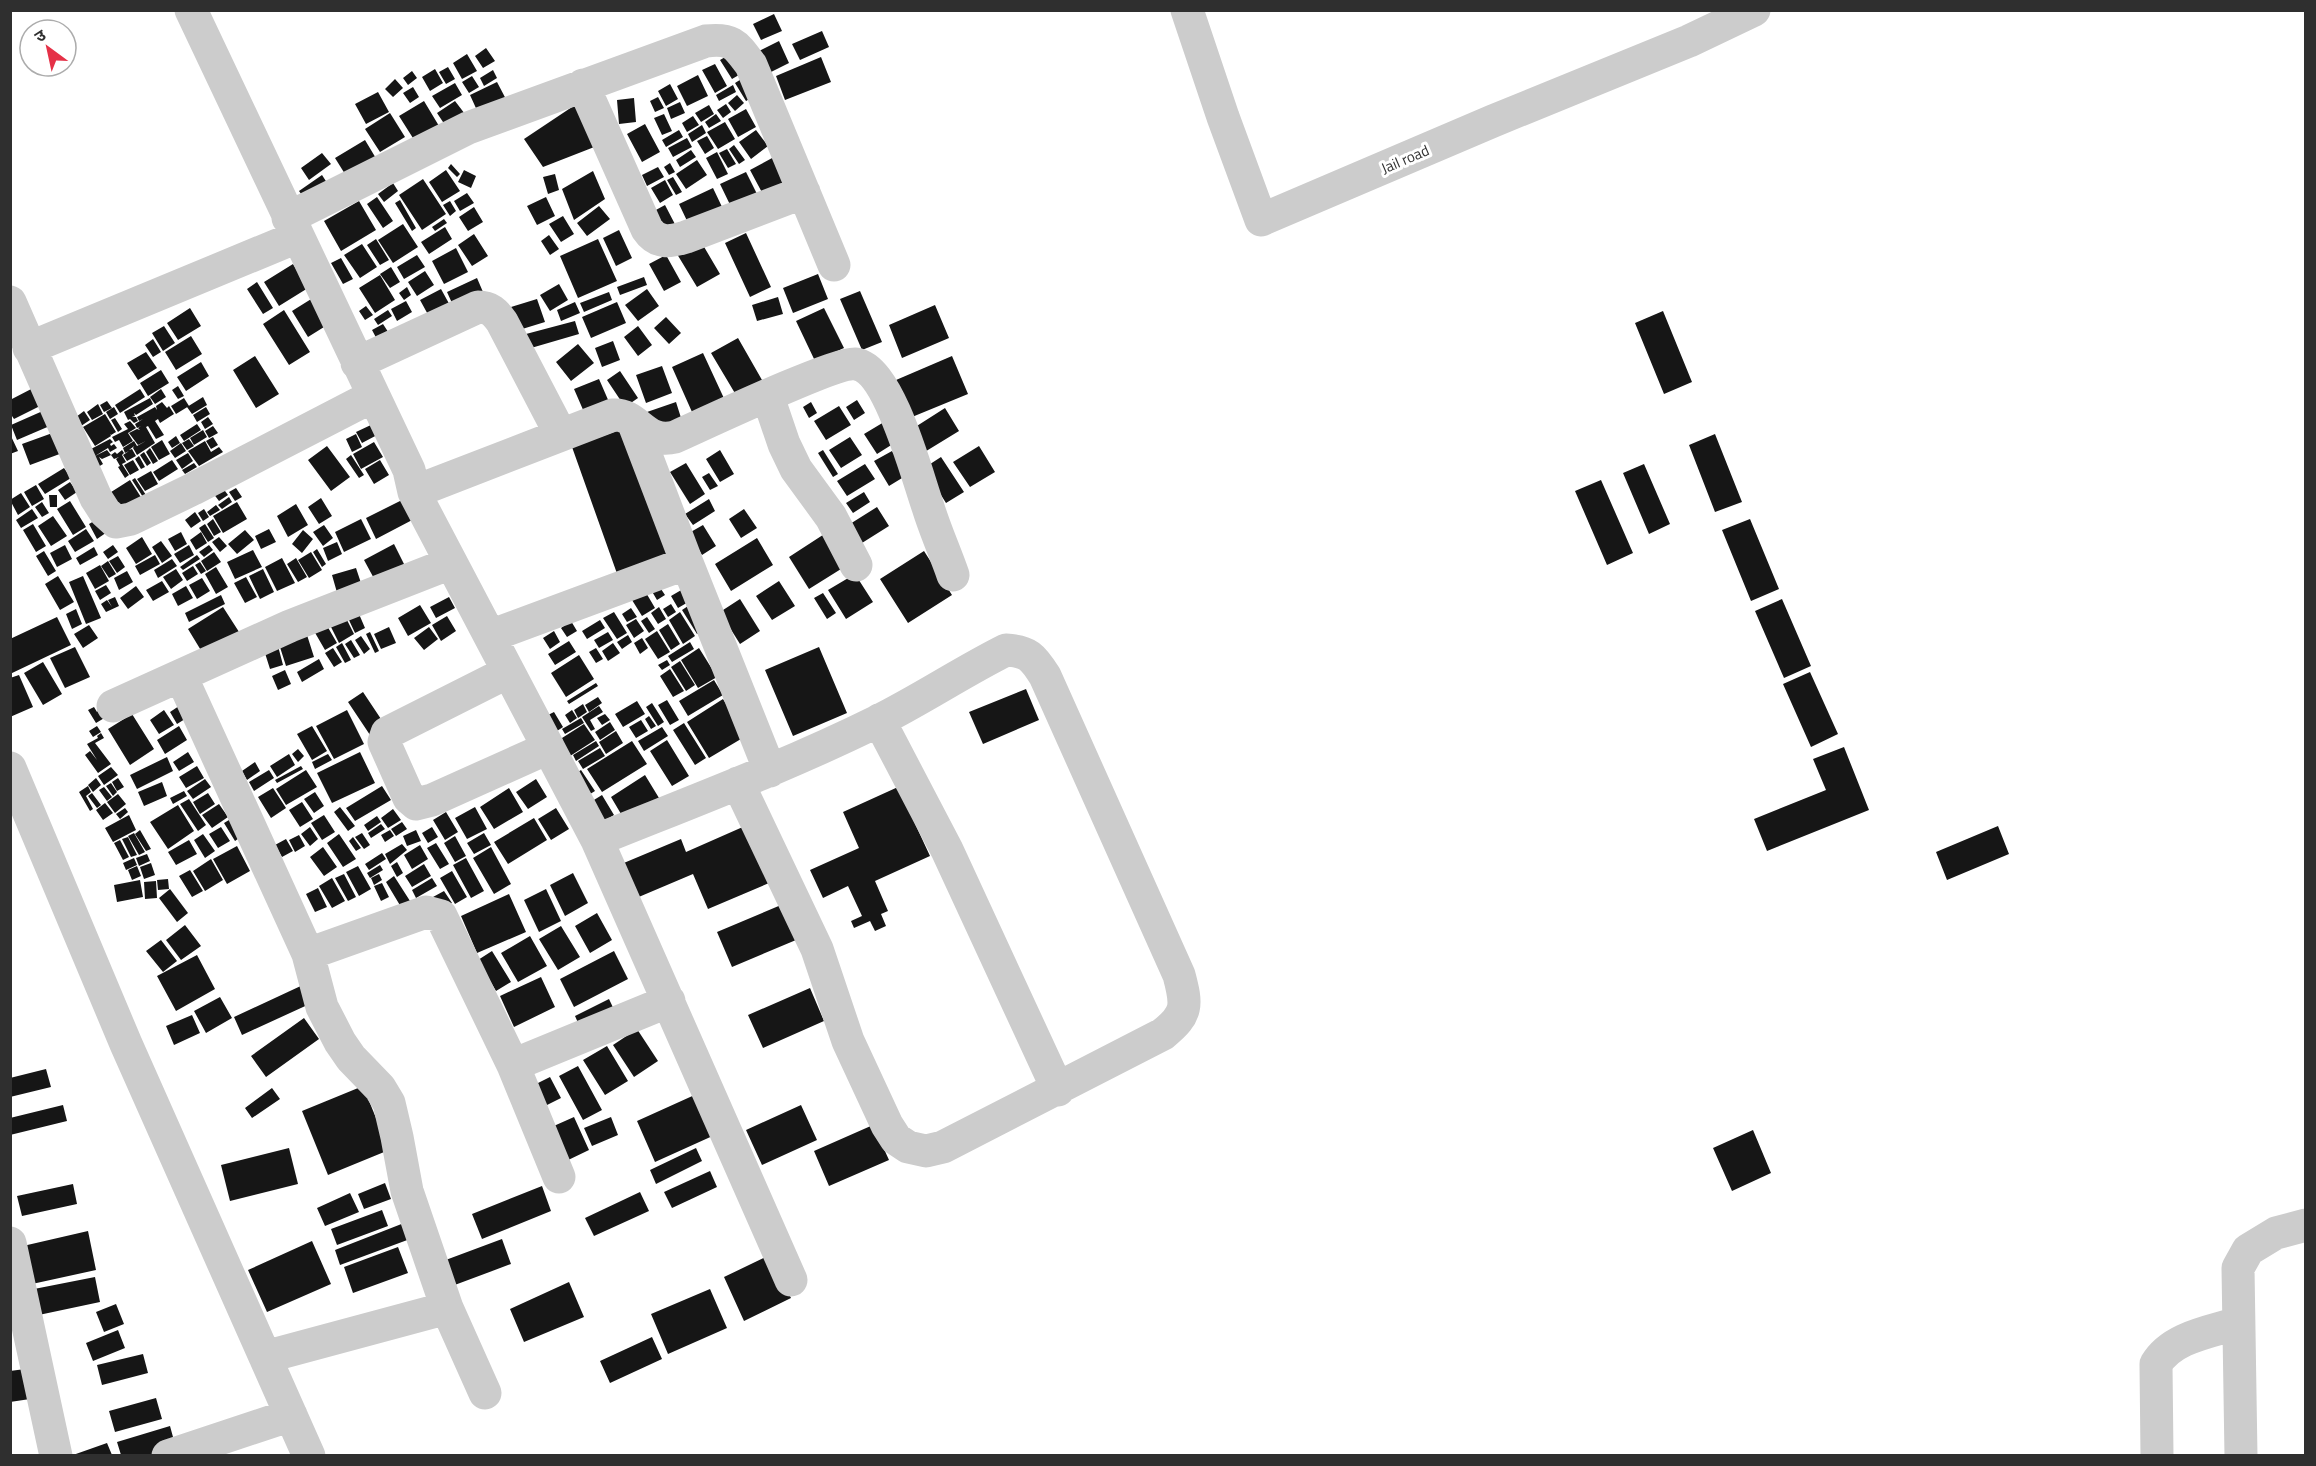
<svg xmlns="http://www.w3.org/2000/svg" width="2316" height="1466" font-family="'Titillium Web','Noto Sans Devanagari',sans-serif">
  <rect width="100%" height="100%" fill="#fff"/>
  <!-- building -->
  <path fill="#161616" d="M774,14L782,31L761,40L753,24Z
    M822,31L829,47L800,60L792,44Z
    M779,41L789,63L765,75L755,53Z
    M486,48L495,61L483,68L475,56Z
    M732,53L744,72L732,79L720,60Z
    M467,54L477,71L462,79L453,63Z
    M821,57L831,82L785,100L776,76Z
    M715,64L727,86L715,93L702,70Z
    M448,67L455,79L446,84L439,72Z
    M435,69L443,83L430,91L422,77Z
    M493,70L497,78L484,86L480,78Z
    M412,71L417,78L408,85L403,78Z
    M698,75L708,96L687,106L677,86Z
    M472,76L479,87L469,93L462,82Z
    M743,78L755,96L746,101L735,83Z
    M395,79L403,88L393,97L385,89Z
    M497,82L508,103L480,117L470,95Z
    M455,83L462,95L440,108L432,96Z
    M670,84L678,99L666,106L658,91Z
    M733,85L736,92L719,101L716,95Z
    M413,87L419,97L410,103L403,93Z
    M378,92L389,112L366,124L355,104Z
    M737,95L744,103L735,111L728,103Z
    M658,97L664,108L655,112L650,101Z
    M634,98L636,122L619,124L617,100Z
    M424,101L442,131L418,146L399,116Z
    M455,101L468,118L449,131L437,113Z
    M581,101L602,144L543,167L524,139Z
    M680,102L685,113L671,119L667,108Z
    M726,104L731,112L723,118L717,110Z
    M709,105L714,114L701,122L695,113Z
    M746,109L756,127L738,137L728,119Z
    M390,113L405,137L380,152L365,129Z
    M664,114L672,131L662,135L654,118Z
    M716,114L721,121L709,128L705,122Z
    M693,116L699,125L687,132L682,123Z
    M725,122L735,139L718,149L707,132Z
    M645,124L660,152L642,162L627,134Z
    M702,125L706,133L692,142L688,134Z
    M679,130L683,137L666,147L662,140Z
    M756,130L768,146L751,159L739,142Z
    M707,136L714,148L705,154L697,141Z
    M687,138L692,147L673,157L668,148Z
    M365,140L380,165L350,182L335,158Z
    M734,145L745,160L739,164L729,149Z
    M727,149L736,164L728,168L719,153Z
    M691,150L696,157L680,167L676,160Z
    M717,152L728,174L717,179L706,158Z
    M322,153L331,164L309,180L301,168Z
    M774,157L791,187L766,200L750,170Z
    M697,160L707,175L686,189L676,174Z
    M670,163L675,172L669,175L664,167Z
    M451,164L460,174L457,177L448,168Z
    M658,167L664,177L647,186L642,175Z
    M446,170L460,191L442,202L429,182Z
    M464,170L476,176L471,188L458,182Z
    M593,171L605,199L574,220L562,189Z
    M746,172L761,202L735,215L720,184Z
    M555,174L559,190L548,194L543,177Z
    M322,175L331,189L309,205L299,191Z
    M673,177L682,192L676,195L667,180Z
    M423,179L446,214L422,230L399,195Z
    M665,180L673,195L660,203L651,188Z
    M393,183L398,191L384,202L378,194Z
    M713,188L723,209L689,225L679,204Z
    M467,193L474,203L460,211L454,201Z
    M377,197L393,221L383,228L367,204Z
    M546,197L555,216L537,225L527,206Z
    M400,200L416,228L412,231L395,203Z
    M359,201L376,230L341,251L324,221Z
    M450,201L456,211L450,216L443,205Z
    M665,205L678,230L667,236L654,211Z
    M599,206L610,219L587,236L577,223Z
    M474,207L483,222L468,231L459,217Z
    M563,216L574,234L561,242L549,224Z
    M444,219L447,223L435,231L432,227Z
    M403,224L418,247L393,263L378,240Z
    M445,227L452,239L429,254L421,242Z
    M619,230L632,258L616,266L603,238Z
    M746,233L771,287L750,297L725,243Z
    M474,234L488,256L472,266L458,245Z
    M549,235L559,249L550,255L541,241Z
    M376,239L389,260L380,265L367,245Z
    M598,239L617,281L578,298L560,256Z
    M700,240L720,274L697,287L677,254Z
    M362,244L377,267L360,278L344,255Z
    M456,248L468,272L444,284L432,261Z
    M417,255L425,267L404,279L397,267Z
    M666,255L681,282L664,291L649,264Z
    M341,258L353,279L343,284L331,263Z
    M293,264L308,288L279,306L264,282Z
    M391,267L400,282L390,288L380,274Z
    M425,271L434,285L417,296L408,282Z
    M818,274L828,299L793,313L783,288Z
    M380,275L395,300L375,313L359,288Z
    M644,277L647,285L620,295L617,287Z
    M477,278L486,299L456,312L447,292Z
    M257,282L273,308L263,314L247,289Z
    M559,284L568,300L550,311L540,295Z
    M407,287L411,295L404,300L399,293Z
    M441,289L452,309L431,320L420,300Z
    M647,289L659,306L638,321L625,305Z
    M860,291L882,342L862,350L840,299Z
    M609,292L612,300L584,312L580,303Z
    M316,296L332,322L308,337L292,311Z
    M778,297L783,314L757,321L752,305Z
    M537,299L545,322L519,330L511,307Z
    M406,301L412,312L397,321L391,309Z
    M575,302L580,313L561,321L557,310Z
    M617,302L626,323L591,338L582,317Z
    M935,305L949,338L902,358L889,325Z
    M366,306L373,315L365,320L359,311Z
    M190,308L201,326L178,340L167,323Z
    M824,308L844,348L815,361L796,321Z
    M284,310L310,352L289,365L263,324Z
    M388,310L392,316L378,325L374,319Z
    M1663,311L1692,382L1664,394L1635,323Z
    M666,317L681,333L669,344L654,328Z
    M575,321L579,334L531,348L526,334Z
    M383,324L392,338L380,345L372,330Z
    M164,326L175,343L163,351L152,333Z
    M638,326L652,345L638,356L624,337Z
    M191,336L202,354L176,370L165,352Z
    M738,338L762,380L736,395L711,353Z
    M153,339L161,352L153,357L145,345Z
    M613,341L620,360L602,367L595,348Z
    M578,344L594,363L571,381L556,362Z
    M146,352L157,368L138,380L127,363Z
    M703,353L728,407L696,421L672,367Z
    M255,356L279,394L256,408L233,370Z
    M952,356L968,394L912,417L896,380Z
    M201,362L209,376L186,391L177,377Z
    M662,366L672,393L646,403L636,375Z
    M161,370L169,383L148,396L140,383Z
    M620,371L638,398L625,407L607,380Z
    M599,379L609,402L584,412L574,389Z
    M37,386L46,403L14,419L10,413V400Z
    M178,386L184,396L178,399L172,390Z
    M140,389L145,397L120,413L115,405Z
    M161,389L166,397L155,404L150,397Z
    M203,397L207,405L192,414L187,407Z
    M150,398L153,404L136,415L134,413L135,416L132,417H136L138,421L134,423L130,419L128,420L124,412Z
    M184,398L189,406L176,414L171,406Z
    M857,400L865,413L854,420L846,407Z
    M107,401L112,408L104,412L100,405Z
    M162,402L167,408L169,406L174,414L160,423L158,419L155,421L164,435L156,439L148,426L146,427L155,443L137,455L133,448L134,446L133,447L129,450L132,449L136,456L127,461L123,455L129,451L125,453L123,448L134,441L137,446L146,441L138,445L129,433L137,429L140,430L138,428L141,426L137,428L135,424L143,419L139,421L137,417L155,407L157,410L156,406Z
    M676,402L682,421L653,430L647,412Z
    M811,402L817,413L809,418L803,407Z
    M98,404L103,414L92,420L87,412Z
    M839,406L851,425L826,440L814,421Z
    M114,407L118,414L110,419L106,412Z
    M206,407L210,414L197,422L193,415Z
    M945,408L959,431L923,453L909,431Z
    M45,410L52,425L17,440L11,425Z
    M84,411L90,420L81,426L76,417Z
    M105,414L116,432L111,435L110,434L111,436L95,446L83,427Z
    M208,417L213,424L205,429L201,422Z
    M115,418L122,429L118,432L111,420Z
    M130,421L136,428L128,433L133,441L123,447L119,440L115,442L112,437L128,429L124,424Z
    M884,422L896,442L877,454L864,434Z
    M197,424L201,430L184,441L180,435Z
    M373,424L379,434L362,443L356,432Z
    M213,426L218,433L209,438L205,431Z
    M628,427L676,562L620,582L572,447Z
    M203,430L207,437L194,445L190,438Z
    M58,431L65,452L30,465L22,444Z
    M10,434L18,451L10,454Z
    M356,434L362,447L352,452L346,439Z
    M1715,434L1742,502L1715,512L1689,445Z
    M176,436L180,443L172,448L168,442Z
    M213,437L218,445L211,449L206,441Z
    M850,437L862,455L841,468L829,450Z
    M110,439L113,442L110,444L111,446L114,444L117,448L110,452L108,448L95,456L107,450L111,455L102,459L99,457L103,464L98,467L91,449Z
    M189,439L194,446L187,450L182,443Z
    M162,440L170,454L159,460L151,447Z
    M205,441L211,452L219,447L223,452L199,466L188,451Z
    M374,442L383,457L361,469L353,454Z
    M181,443L186,451L175,458L170,451Z
    M327,446L350,477L331,491L308,460Z
    M979,446L995,472L970,487L953,462Z
    M150,448L158,461L153,464L146,452Z
    M122,450L124,453L122,455L126,462L122,464L129,475L125,478L118,467L120,466L116,459L119,457L114,459L111,455L115,452L117,454Z
    M720,450L734,474L720,482L706,459Z
    M823,450L838,474L833,477L818,453Z
    M892,451L907,475L889,486L874,461Z
    M144,452L151,463L147,466L140,455Z
    M188,453L193,461L182,469L176,460Z
    M351,455L364,475L359,478L346,459Z
    M139,456L145,467L141,469L135,459Z
    M941,457L964,492L946,503L924,468Z
    M133,460L139,470L130,475L124,465Z
    M172,460L178,469L159,481L153,472Z
    M380,460L389,475L374,484L365,469Z
    M194,463L197,467L185,474L182,470Z
    M686,463L705,494L690,504L670,472Z
    M865,464L875,479L847,496L837,481Z
    M1644,464L1670,524L1649,534L1623,473Z
    M64,468L71,478L45,494L38,484Z
    M151,471L158,484L145,491L137,479Z
    M709,473L718,486L710,490L702,477Z
    M135,478L153,506L150,508L132,480Z
    M130,480L146,505L123,519L108,494Z
    M1601,480L1633,553L1607,565L1575,491Z
    M70,482L77,492L65,500L58,490Z
    M36,485L44,499L32,506L24,492Z
    M222,487L228,495L219,501L213,493Z
    M236,488L242,497L235,501L229,492Z
    M864,492L870,502L853,513L846,503Z
    M21,493L30,507L18,515L10,500Z
    M49,495H57V507H50Z
    M229,497L232,502L222,509L218,505Z
    M321,498L332,516L319,524L308,507Z
    M406,498L416,518L376,539L366,518Z
    M709,499L715,511L693,525L685,514Z
    M70,501L86,527L73,535L57,509Z
    M42,502L49,513L42,517L35,507Z
    M237,502L247,519L223,533L213,516Z
    M296,504L308,525L288,537L277,516Z
    M216,505L220,510L210,516L207,512Z
    M877,507L889,526L854,548L842,529Z
    M32,509L38,518L21,528L16,520Z
    M204,509L209,517L203,521L198,513Z
    M744,509L757,528L741,538L729,519Z
    M195,512L201,521L191,528L185,520Z
    M53,516L67,536L51,546L38,526Z
    M101,517L110,530L97,539L89,524Z
    M213,519L221,532L214,536L207,524Z
    M361,519L371,539L344,552L335,532Z
    M1750,519L1779,589L1751,601L1722,530Z
    M33,524L46,546L36,552L23,530Z
    M205,524L214,538L208,542L199,528Z
    M324,525L333,538L323,546L313,532Z
    M703,525L716,546L702,555L689,533Z
    M86,529L94,541L75,552L68,541Z
    M269,529L276,542L261,549L255,536Z
    M245,530L254,540L237,554L228,544Z
    M303,530L313,539L302,553L292,544Z
    M829,531L849,564L809,589L789,557Z
    M181,532L187,544L175,551L168,539Z
    M201,532L207,543L196,550L190,540Z
    M142,537L152,554L136,564L126,548Z
    M219,537L227,546L220,552L212,542Z
    M757,538L773,565L731,591L715,564Z
    M161,541L172,556L162,563L152,547Z
    M337,542L342,554L328,561L323,548Z
    M394,544L406,568L377,584L364,560Z
    M65,545L72,559L57,567L50,553Z
    M113,545L118,552L108,559L103,552Z
    M189,545L194,555L180,563L174,554Z
    M209,545L213,550L204,557L199,552Z
    M94,547L98,555L80,565L76,558Z
    M317,549L326,564L322,567L313,552Z
    M253,550L262,567L235,579L227,562Z
    M44,551L56,571L48,576L36,556Z
    M924,551L952,595L908,623L880,579Z
    M214,552L221,562L207,571L201,561Z
    M311,552L322,570L309,578L298,560Z
    M155,555L160,564L140,575L135,566Z
    M197,555L200,559L183,570L180,567Z
    M118,556L125,567L117,573L109,561Z
    M282,558L295,583L277,591L265,567Z
    M296,558L307,577L298,582L287,564Z
    M172,559L177,566L158,578L154,570Z
    M108,561L116,574L109,578L101,566Z
    M200,562L206,571L201,574L195,565Z
    M100,565L109,581L95,589L86,573Z
    M193,566L198,574L187,581L182,573Z
    M216,567L228,587L216,594L205,574Z
    M356,568L363,589L338,596L332,575Z
    M176,569L183,580L171,589L163,577Z
    M263,569L274,592L260,599L249,576Z
    M127,571L133,582L119,590L114,578Z
    M855,574L873,602L846,619L828,590Z
    M58,576L74,602L60,610L45,584Z
    M83,576L101,618L86,624L69,582Z
    M246,577L257,597L245,603L234,583Z
    M202,578L210,591L197,599L189,585Z
    M162,581L169,592L153,601L146,590Z
    M779,581L795,606L772,620L756,596Z
    M657,583L665,595L657,600L650,588Z
    M106,585L111,593L100,600L95,591Z
    M136,586L144,597L128,609L120,598Z
    M186,586L193,598L178,606L172,594Z
    M683,589L690,601L678,608L671,596Z
    M645,591L655,608L642,616L632,600Z
    M823,593L836,613L827,619L814,598Z
    M221,595L225,604L189,622L185,613Z
    M115,597L119,606L106,612L101,604L107,600L112,607L108,600Z
    M449,597L455,608L436,618L430,607Z
    M740,599L760,631L740,644L720,612Z
    M1782,599L1811,666L1784,678L1755,611Z
    M671,604L676,612L668,617L663,609Z
    M691,604L707,628L697,634L682,610Z
    M420,605L431,623L408,636L398,618Z
    M223,607L241,635L205,657L188,629Z
    M659,607L666,619L658,624L651,613Z
    M631,608L637,617L627,622L622,614Z
    M76,609L82,624L72,629L66,614Z
    M614,612L627,633L617,639L603,618Z
    M680,612L695,636L683,644L669,620Z
    M359,614L365,628L355,633L348,618Z
    M447,616L456,631L441,641L432,625Z
    M57,617L71,645L10,674V639Z
    M647,617L655,629L649,633L641,621Z
    M346,618L354,634L339,643L331,627Z
    M636,619L644,631L634,638L626,625Z
    M600,620L605,628L587,639L582,631Z
    M571,621L577,631L567,637L561,628Z
    M326,624L337,643L325,650L314,631Z
    M668,624L680,644L671,650L659,630Z
    M89,625L98,638L83,648L74,634Z
    M389,627L396,643L381,649L374,634Z
    M429,627L438,639L424,650L414,638Z
    M554,631L560,642L550,649L543,638Z
    M657,631L670,652L658,659L645,639Z
    M370,632L379,651L375,653L366,634Z
    M608,632L613,640L599,648L594,640Z
    M307,635L314,657L286,666L279,644Z
    M628,635L632,642L622,649L617,642Z
    M361,636L370,649L364,654L355,640Z
    M642,638L648,648L640,654L634,643Z
    M351,640L360,655L354,658L345,644Z
    M569,641L576,652L555,665L548,654Z
    M690,642L694,649L672,662L668,656Z
    M342,643L351,660L345,663L336,647Z
    M613,643L620,653L608,661L602,651Z
    M278,646L283,665L270,669L264,650Z
    M75,647L90,677L65,688L50,658Z
    M819,647L847,713L793,736L765,670Z
    M333,648L342,662L334,667L325,653Z
    M596,648L603,659L596,663L589,652Z
    M699,648L717,677L698,688L681,660Z
    M579,655L594,679L566,697L551,673Z
    M319,659L324,669L302,682L297,672Z
    M667,660L670,665L662,670L658,665Z
    M680,661L695,685L686,691L671,667Z
    M43,662L62,694L43,705L24,673Z
    M670,669L684,691L673,697L660,676Z
    M285,670L291,684L278,690L272,676Z
    M1810,672L1838,734L1811,747L1783,684Z
    M19,675L33,707L10,717V678Z
    M714,680L723,695L688,716L679,701Z
    M596,683L598,686L569,704L567,701Z
    M1026,689L1039,720L983,744L969,712Z
    M363,692L387,728L372,738L348,702Z
    M598,697L602,703L589,712L585,705Z
    M723,699L746,736L709,758L687,722Z
    M667,700L679,720L670,725L658,705Z
    M637,701L645,714L623,727L615,714Z
    M185,702L193,714L177,724L170,712Z
    M652,703L664,722L658,726L646,707Z
    M583,704L587,712L578,718L574,710Z
    M599,706L603,712L590,720L595,729L591,731L582,717Z
    M94,707L97,712L100,709L116,711L96,723L88,710Z
    M164,710L174,725L159,734L150,720Z
    M347,710L364,744L334,759L316,726Z
    M572,710L577,718L570,723L565,715Z
    M554,712L563,727L554,733L544,717Z
    M132,714L154,749L130,765L108,729Z
    M605,714L610,720L602,725L597,718Z
    M649,716L656,726L651,729L645,719Z
    M581,718L584,723L565,734L562,729Z
    M641,720L648,731L636,738L629,727Z
    M610,722L615,730L600,740L595,732Z
    M684,723L706,758L695,765L673,730Z
    M584,724L595,740L567,758L562,738Z
    M97,726L101,732L93,737L89,731Z
    M179,726L187,740L165,754L157,740Z
    M312,726L327,751L312,760L297,734Z
    M662,727L668,736L644,751L638,741Z
    M616,731L623,743L606,754L599,742Z
    M101,733L104,738L95,743L111,764L98,773L85,755L90,751L97,760L87,744L98,738L97,736Z
    M667,740L689,776L672,786L650,751Z
    M596,741L599,746L576,761L573,755Z
    M632,741L647,764L602,792L587,769Z
    M1844,747L1869,810L1767,851L1754,819L1826,790L1813,759Z
    M600,748L605,756L583,769L578,761Z
    M298,749L304,756L298,762L292,754Z
    M188,752L194,762L179,771L173,762Z
    M360,752L375,783L332,803L317,773Z
    M289,754L295,765L277,777L270,766Z
    M328,754L332,760L315,769L312,762Z
    M167,757L173,771L137,789L130,775Z
    M255,762L260,771L247,780L242,771Z
    M197,766L204,778L186,788L179,777Z
    M301,766L303,769L277,783L275,780Z
    M111,767L118,775L104,785L98,776Z
    M269,770L274,778L254,791L249,782Z
    M306,770L317,787L286,805L276,789Z
    M581,770L595,791L582,799L569,778Z
    M645,775L659,798L624,819L611,797Z
    M96,778L101,785L93,792L88,785Z
    M118,778L124,787L117,791L112,782Z
    M205,779L211,787L193,799L187,791Z
    M536,779L547,797L528,809L516,792Z
    M162,782L167,796L144,806L138,792Z
    M111,783L117,792L113,796L106,786Z
    M88,786L91,792L86,796L93,809L90,811L79,792Z
    M382,786L391,800L355,821L346,808Z
    M104,787L112,797L107,801L99,790Z
    M898,787L930,856L875,881L888,911L881,914L886,926L875,931L870,921L854,928L851,921L862,916L848,886L823,898L810,870L859,848L843,812Z
    M273,788L286,808L271,818L258,797Z
    M509,788L523,812L494,829L480,807Z
    M184,791L187,796L173,804L170,798Z
    M315,792L324,806L314,813L304,799Z
    M92,793L101,805L97,808L88,796Z
    M208,793L215,804L200,814L193,802Z
    M118,794L126,804L115,813L107,802Z
    M602,795L614,815L601,823L589,803Z
    M189,799L206,825L198,831L180,804Z
    M302,802L313,819L300,827L289,810Z
    M105,803L113,813L103,820L96,810Z
    M219,804L228,817L212,828L202,815Z
    M178,805L194,831L168,849L150,822Z
    M340,807L355,826L348,831L334,812Z
    M475,807L487,829L467,839L455,818Z
    M125,808L128,812L120,819L116,814Z
    M556,808L569,829L551,840L538,819Z
    M393,809L401,820L388,828L381,818Z
    M446,812L458,832L445,840L433,820Z
    M129,815L136,830L113,842L105,828Z
    M324,815L335,832L322,840L311,823Z
    M377,816L381,822L368,831L364,825Z
    M234,817L245,834L235,841L224,823Z
    M534,818L547,840L508,864L494,842Z
    M402,822L407,829L396,836L391,829Z
    M381,824L385,829L371,838L368,833Z
    M745,826L769,883L708,909L693,874L634,899L619,865L681,839L686,852Z
    M1998,826L2009,854L1947,880L1936,852Z
    M221,827L230,841L218,848L209,834Z
    M310,827L318,839L310,846L301,834Z
    M432,827L438,837L428,843L422,833Z
    M140,830L151,849L146,851L135,834Z
    M390,830L394,836L385,842L381,835Z
    M416,830L421,841L407,846L403,836Z
    M134,833L145,852L139,855L128,836Z
    M362,833L370,845L364,849L355,837Z
    M484,833L491,845L474,854L467,843Z
    M203,834L215,851L205,858L194,840Z
    M339,834L356,859L343,867L327,843Z
    M299,835L305,846L295,852L289,840Z
    M455,836L466,856L455,862L444,843Z
    M128,837L137,855L131,857L122,839Z
    M353,837L361,848L356,851L349,841Z
    M286,839L293,851L282,857L275,845Z
    M120,840L129,857L123,860L114,843Z
    M189,840L197,854L176,865L168,852Z
    M436,843L449,864L440,869L427,848Z
    M402,844L407,850L390,864L385,854Z
    M420,845L428,859L412,869L404,855Z
    M237,846L250,871L227,884L213,859Z
    M323,847L337,867L324,876L310,857Z
    M491,847L511,884L494,894L473,858Z
    M382,853L386,859L369,870L365,864Z
    M147,854L150,861L139,866L136,858Z
    M134,858L137,865L126,870L123,863Z
    M466,858L484,891L471,898L453,865Z
    M211,859L223,880L205,891L193,871Z
    M397,862L403,873L397,877L391,866Z
    M151,863L155,875L144,879L140,867Z
    M424,864L431,876L412,887L405,876Z
    M380,865L383,870L370,878L367,873Z
    M137,866L141,876L132,880L128,870Z
    M358,866L371,889L359,896L346,872Z
    M190,870L203,891L192,897L179,876Z
    M452,871L467,897L455,904L440,878Z
    M573,873L588,903L565,916L550,885Z
    M344,874L356,897L348,901L335,878Z
    M379,874L382,880L374,885L371,878Z
    M394,876L410,901L401,907L386,882Z
    M332,878L345,901L332,908L319,886Z
    M432,878L437,886L416,898L412,890Z
    M168,879L169,889L158,890L157,880Z
    M140,880L143,897L117,902L114,885Z
    M156,881L157,898L145,899L144,882Z
    M382,883L389,897L381,901L374,886Z
    M318,888L327,907L315,912L306,894Z
    M170,889L188,913L177,922L159,898Z
    M546,889L561,921L539,932L524,900Z
    M444,891L452,903L441,909L433,897Z
    M509,894L526,932L477,953L461,916Z
    M781,905L796,940L732,967L717,932Z
    M597,913L612,940L590,953L575,926Z
    M185,925L201,946L181,960L166,940Z
    M561,926L580,957L558,970L539,939Z
    M530,936L547,966L518,982L501,953Z
    M161,940L177,961L163,972L146,951Z
    M492,951L511,982L496,991L478,960Z
    M614,951L628,979L574,1007L560,979Z
    M197,955L215,989L176,1011L157,976Z
    M541,977L555,1007L514,1027L500,996Z
    M305,984L314,1002L242,1035L234,1017Z
    M810,988L824,1021L763,1048L748,1015Z
    M220,997L232,1018L206,1033L194,1011Z
    M609,999L617,1016L583,1034L575,1016Z
    M192,1015L200,1033L174,1045L166,1026Z
    M304,1018L319,1039L266,1077L251,1056Z
    M637,1029L658,1061L634,1077L613,1045Z
    M607,1046L628,1081L605,1095L583,1060Z
    M578,1066L602,1110L583,1120L559,1076Z
    M46,1069L51,1087L10,1097V1078Z
    M550,1077L561,1098L539,1109L528,1088Z
    M363,1086L389,1150L328,1175L302,1111Z
    M272,1088L280,1099L252,1118L245,1108Z
    M699,1093L717,1134L655,1162L637,1121Z
    M63,1105L67,1121L10,1135V1118Z
    M801,1105L817,1140L762,1165L746,1130Z
    M574,1117L589,1150L562,1163L547,1129Z
    M611,1117L618,1135L592,1146L584,1128Z
    M873,1125L889,1160L829,1186L814,1151Z
    M1753,1130L1771,1173L1732,1191L1713,1148Z
    M289,1148L298,1184L230,1201L221,1165Z
    M696,1148L702,1161L656,1184L650,1170Z
    M710,1171L717,1187L672,1208L664,1192Z
    M385,1183L391,1199L364,1209L358,1194Z
    M73,1184L77,1204L22,1216L17,1196Z
    M542,1186L551,1211L482,1239L472,1214Z
    M640,1192L649,1211L594,1236L585,1218Z
    M350,1193L359,1212L325,1226L317,1208Z
    M382,1210L388,1226L337,1245L331,1229Z
    M404,1223L410,1239L340,1265L335,1250Z
    M88,1231L96,1270L32,1284L23,1246Z
    M502,1239L511,1264L452,1286L443,1261Z
    M312,1241L331,1284L267,1312L248,1270Z
    M398,1247L408,1273L353,1293L344,1267Z
    M770,1255L791,1298L744,1321L724,1277Z
    M95,1277L100,1302L34,1316L29,1290Z
    M569,1282L584,1317L524,1342L510,1309Z
    M710,1289L727,1328L668,1354L651,1314Z
    M116,1304L124,1324L104,1332L96,1312Z
    M118,1330L125,1348L93,1361L86,1343Z
    M652,1337L662,1359L610,1383L600,1361Z
    M143,1354L148,1373L102,1385L97,1365Z
    M25,1369L30,1399L10,1402V1371Z
    M156,1398L162,1419L115,1432L109,1411Z
    M170,1426L176,1448L150,1455H121L117,1442Z
    M107,1443L112,1455H73Z"/>
  <g fill="none" stroke-linecap="round" stroke-linejoin="round">
    <!-- minor -->
    <path stroke="#ccc" stroke-width="33" d="M191,10L409,470L414,492L597,840L791,1280
      M1187,10L1223,117L1261,220L1493,121L1689,41L1754,10
      M583,85L647,229C657,244 670,242 686,237L804,192
      M288,218L468,128L706,41C733,38 736,45 751,65L834,265
      M10,302L96,498L105,512L116,522L131,519L193,489L373,396
      M29,348L297,237
      M357,363L478,307C490,307 495,312 502,322L561,435
      M768,397L784,444L796,469L831,517L856,565
      M634,424L687,563L770,771
      M414,492L613,415C638,413 644,445 675,437C702,425 837,361 856,364C890,370 917,476 928,507C935,530 945,552 953,575
      M490,636L687,563
      M508,672L387,733L384,742L409,798L416,804L432,800L548,748
      M181,676L308,954L322,1007L340,1042L351,1058L380,1088L389,1103L397,1137L407,1191L447,1308L485,1393
      M113,706L290,626L451,563
      M879,720L947,850L1058,1090
      M10,768L126,1044L309,1456
      M597,840C691,802 787,766 878,721C922,699 962,672 1006,650C1028,651 1033,657 1045,676L1179,975C1187,1005 1188,1014 1163,1034L943,1147L926,1151L908,1147L896,1139L887,1125L848,1041L817,949L738,783
      M308,954L426,912L441,916L513,1065L669,1001
      M513,1065L559,1177
      M10,1243L56,1456
      M265,1357L447,1308
      M168,1456L291,1415
      M2157,1456L2156,1364C2172,1337 2210,1332 2238,1323
      M2241,1456L2238,1268L2248,1250L2276,1233L2306,1225"/>
  </g>
  <g text-anchor="middle" dominant-baseline="central" stroke-width="6" stroke-linejoin="round" paint-order="stroke">
    <!-- street labels -->
    <g font-size="15" fill="#2f2f2f" stroke="#fff">
      <text transform="translate(1405 159) rotate(-23)">Jail road</text>
    </g>
  </g>
  <!-- border -->
  <rect width="2316" height="1466" fill="none" stroke="#2f2f2f" stroke-width="24"/>
  <!-- north arrow -->
  <g transform="translate(48 48) rotate(327)"><circle r="28" fill="#ffffff" stroke="#acacac" stroke-width="1.5"/>
  <path d="M0-4.5L10 22L0 15L-10 22Z" fill="#e53147"/>
  <text y="-9" font-size="16" font-weight="bold" text-anchor="middle" fill="#2f2f2f">उ</text>
  </g>
</svg>
